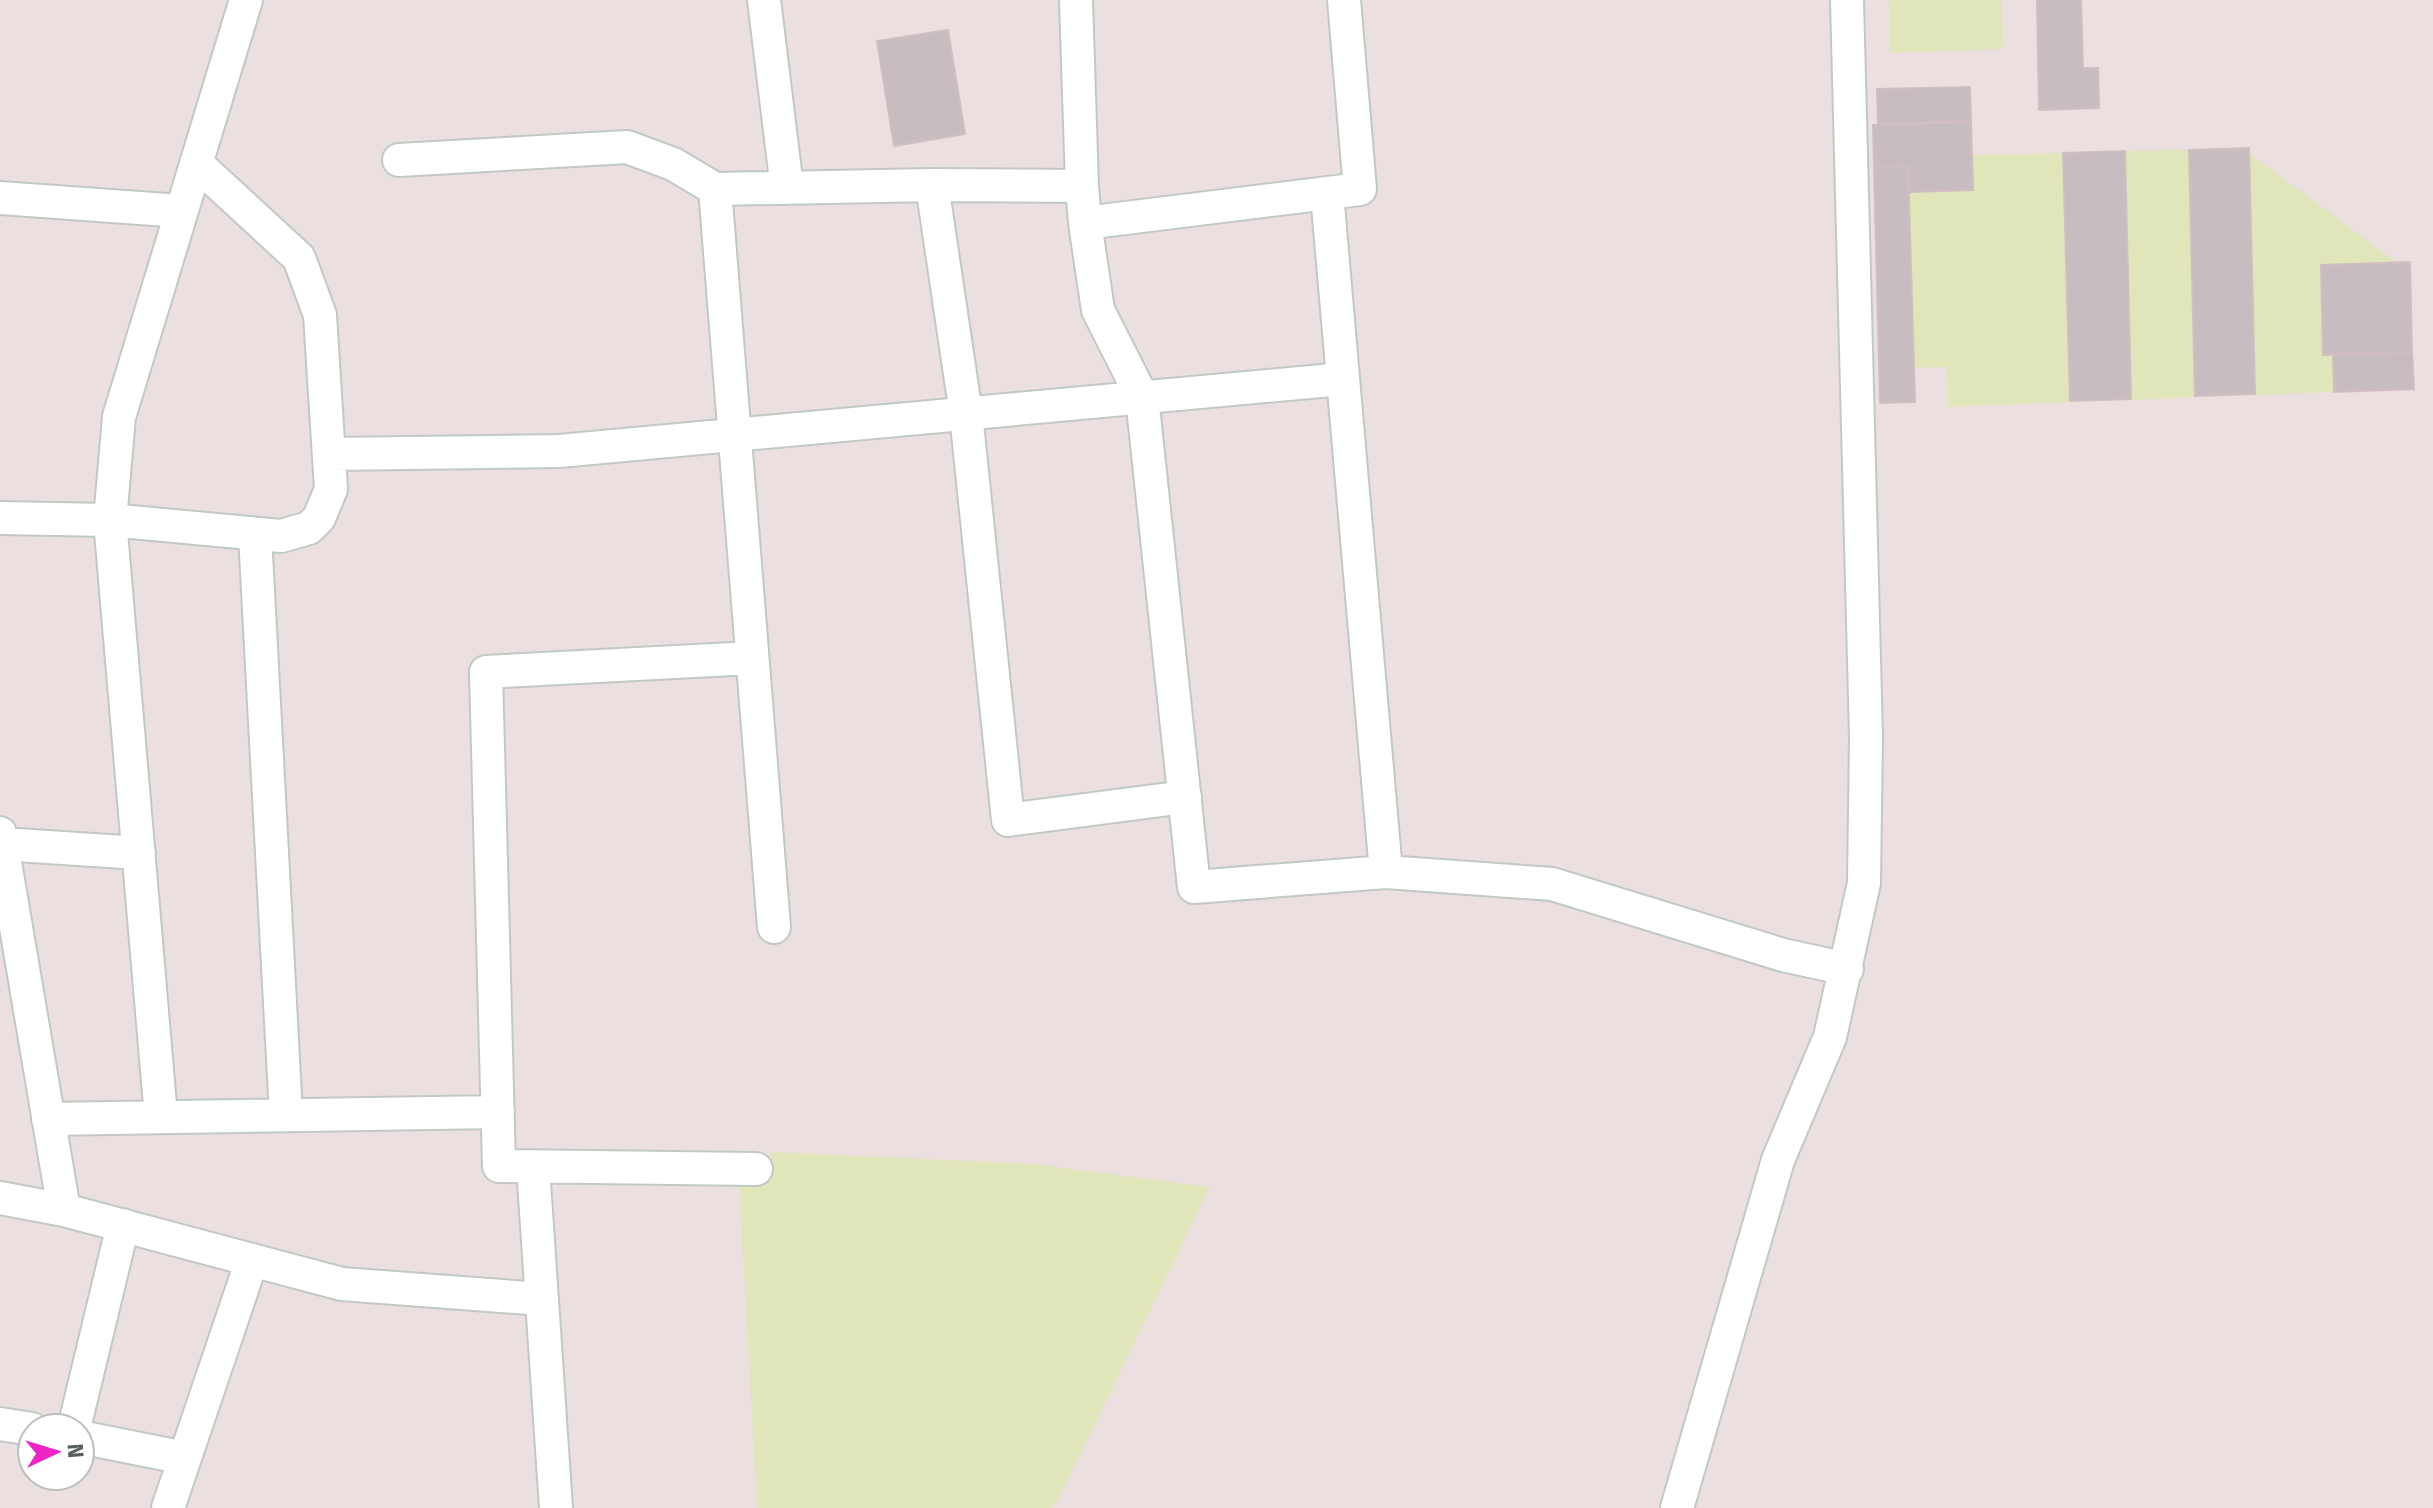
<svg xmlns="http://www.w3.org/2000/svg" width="2433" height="1508" font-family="'Fira Sans',sans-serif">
  <rect width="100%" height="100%" fill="#ecdfe0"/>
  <!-- green -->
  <path fill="#e0e5ba" d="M1889,0H2002L2003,49L1890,53Z
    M2189,150L2195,397L2131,400L2125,151Z
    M2063,153L2069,402L1948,407L1947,367L1914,368L1909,192L1972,190V155Z
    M2249,153L2397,263L2321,265L2323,354H2333L2334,392L2255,395Z
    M771,1152L1033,1164L1210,1187L1057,1502L1050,1508H757L739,1182L769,1181Z"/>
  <!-- building -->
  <path fill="#c7bcbf" stroke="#d1bec1" stroke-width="2" d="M2037,0H2081L2083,68H2098L2099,108L2039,110Z
    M948,30L965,134L894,146L877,41Z
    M1970,87L1971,121L1878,124L1877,89Z
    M1971,122L1973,190L1910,192L1909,167L1874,168L1873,125Z
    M2249,148L2255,394L2195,396L2189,150Z
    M2125,151L2131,399L2070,401L2063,153Z
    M1908,167L1915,402L1880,403L1874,168Z
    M2410,262L2412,352L2323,355L2321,265Z
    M2412,352L2414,389L2334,392L2333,354Z"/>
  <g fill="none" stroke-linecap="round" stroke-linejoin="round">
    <!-- street casing -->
    <g stroke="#c1c9c7" stroke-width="36">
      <path id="street" d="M764,0L787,188
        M1076,0L1082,186L1085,223L1098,310L1142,397L1194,887L1386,872L1552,884L1783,955L1847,969
        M399,160L627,147L673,164L715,189L932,185L1082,186
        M932,185L966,414L1008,820L1185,797
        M715,189L774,927
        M1327,194L1386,872
        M0,198L181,211
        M1085,223L1360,189L1344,0
        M329,454L559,451L1343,379
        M0,518L110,520L281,536L309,528L319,518L331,489L320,315L299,258L196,163
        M255,535L286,1115
        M752,658L486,672L499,1166L756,1169
        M0,833L64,1210
        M2,844L139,853
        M161,1117L110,520L119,417L246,0
        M48,1119L498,1112
        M533,1167L556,1508
        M0,1198L64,1210L342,1284L542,1299
        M0,1424L32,1429
        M74,1428L123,1225
        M80,1437L185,1458
        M168,1508L252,1260
        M1677,1508L1778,1160L1830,1037L1864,883L1866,737L1847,0"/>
    </g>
    <!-- street -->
    <use href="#street" stroke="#fff" stroke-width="32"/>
  </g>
  <!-- north arrow -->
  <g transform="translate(56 1452) rotate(86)"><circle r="38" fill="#ffffff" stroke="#bcc0bf" stroke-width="2"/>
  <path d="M0-6L14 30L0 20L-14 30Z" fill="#ed24c6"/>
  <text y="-12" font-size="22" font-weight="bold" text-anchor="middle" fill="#58615e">N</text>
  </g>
</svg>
